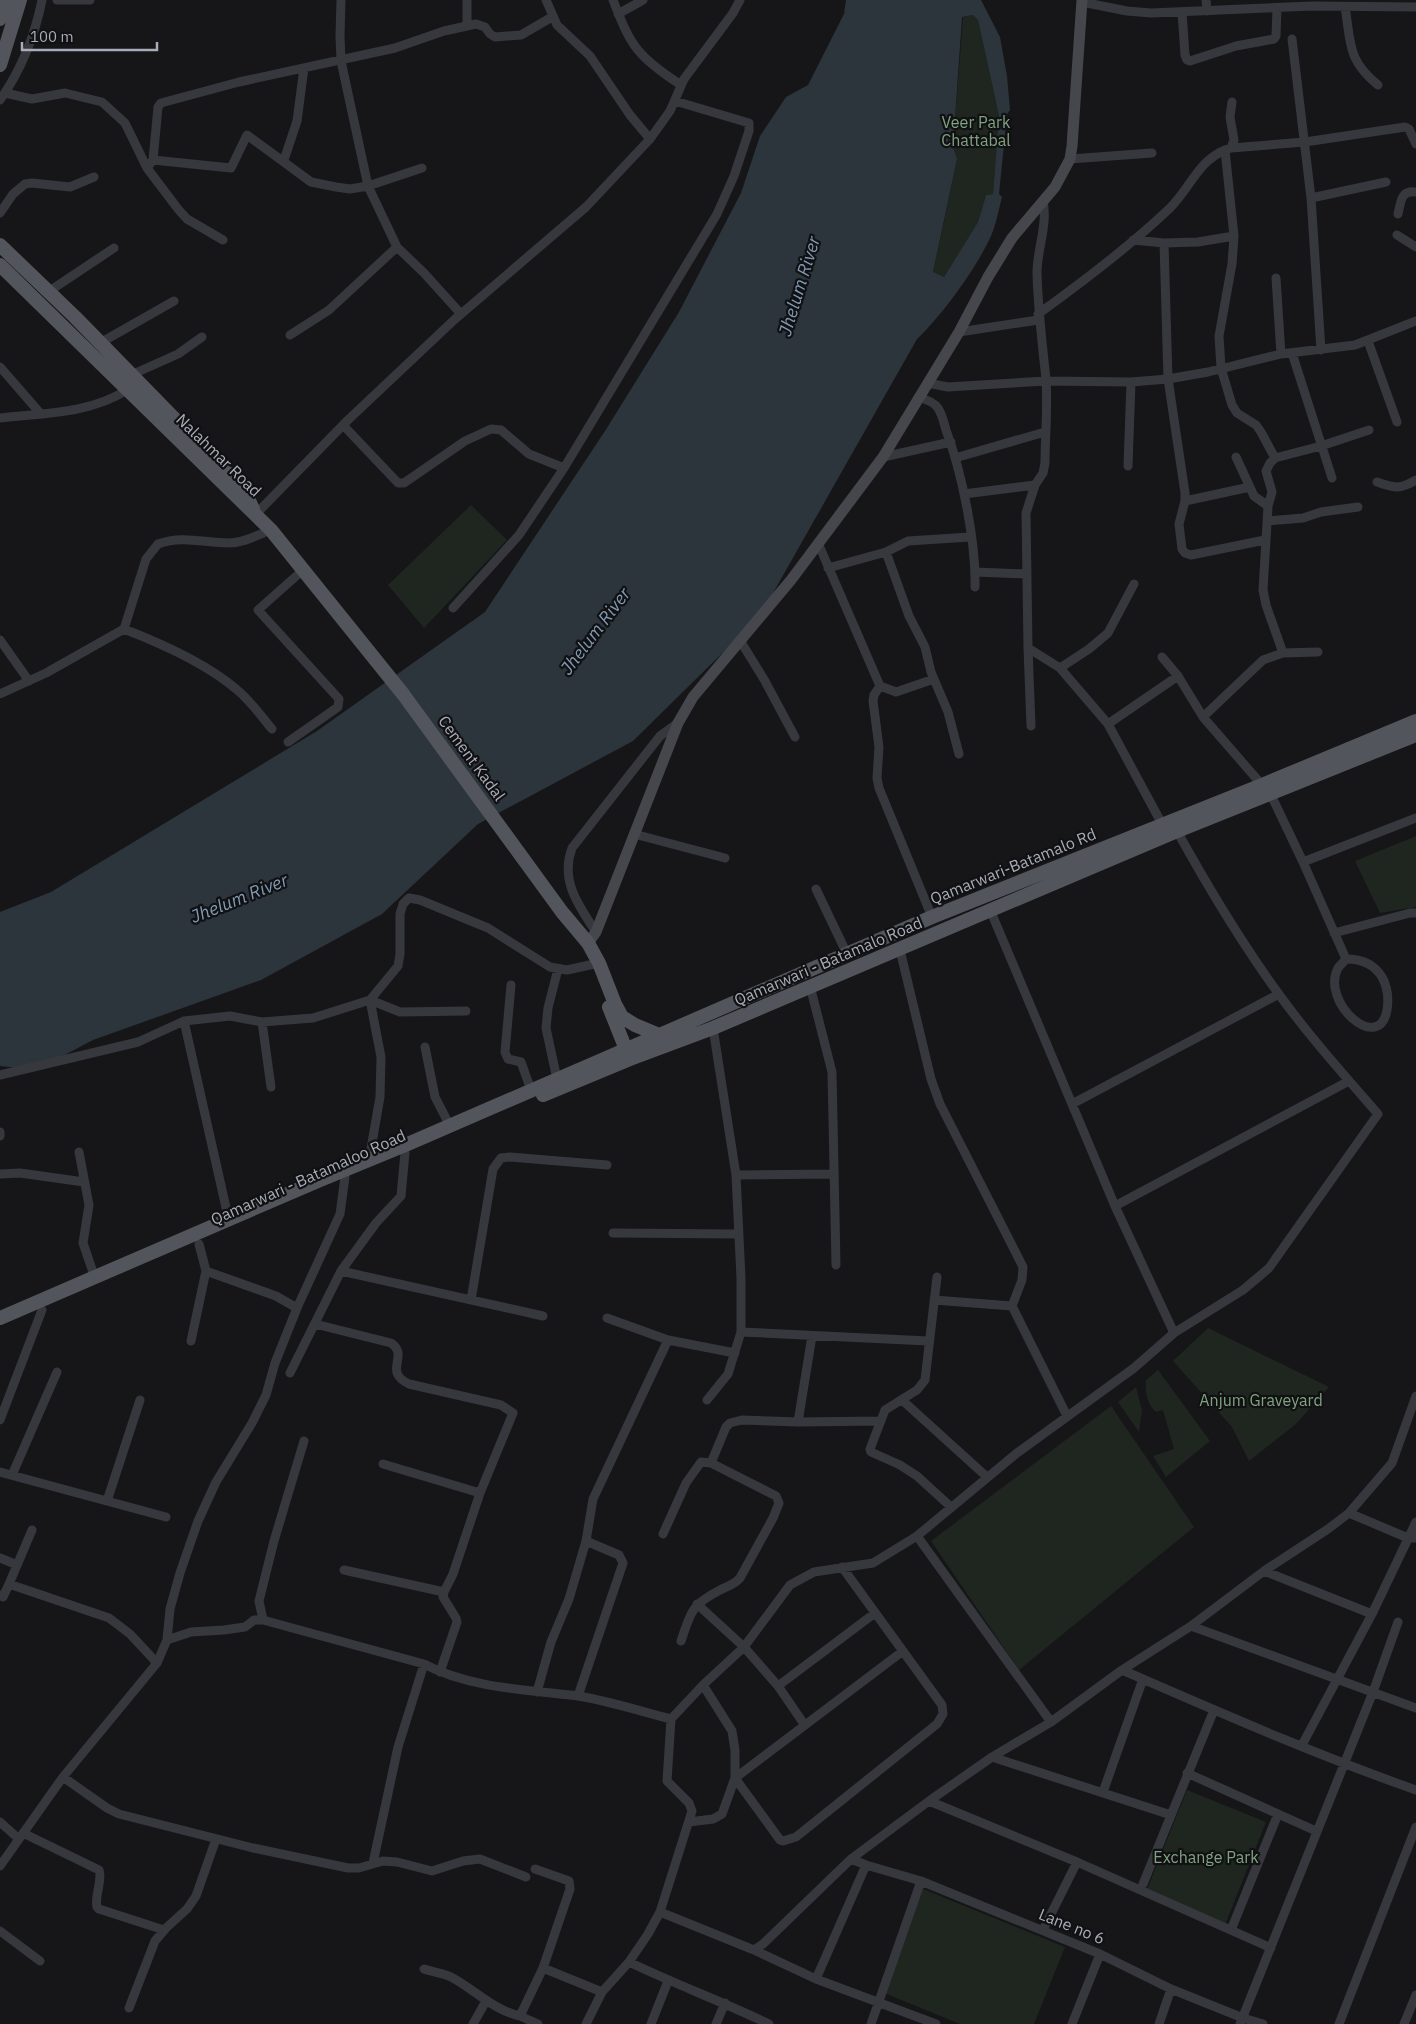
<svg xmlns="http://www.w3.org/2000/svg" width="1416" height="2024" font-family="'IBM Plex Sans',sans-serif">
  <rect width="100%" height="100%" fill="#161618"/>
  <!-- green -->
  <path fill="#1e261f" d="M973,15L978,20L999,116L993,194L986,195L978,222L944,277L933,273L957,160L953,147L963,17Z
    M471,505L507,540L424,628L388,585Z
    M1416,836V907L1380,913L1355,861Z
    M1208,1328L1329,1387L1296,1424L1249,1461L1232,1427L1173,1361Z
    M1158,1370L1210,1441L1166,1477L1153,1456L1174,1449L1163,1410L1156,1412C1147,1404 1145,1392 1146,1380Z
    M1136,1387L1142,1410L1139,1432L1118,1402Z
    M1111,1406L1194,1527L1019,1670L931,1541Z
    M1187,1790L1266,1822L1225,1925L1146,1892Z
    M923,1889L1065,1947L1034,2024H960L882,1992Z"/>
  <!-- water -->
  <path fill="#2c353c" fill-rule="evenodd" d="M846,0H981L1000,37L1007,76L1010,110L1007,114L999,194L1002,197C999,208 997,220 993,231C981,262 942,316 917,339L760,616L633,741L478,824L382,914L261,980L93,1040L36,1070L0,1066V912L51,892L317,731L485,612L605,431L679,312L741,193L760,136L786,97L808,85L844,14ZM973,15L978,20L999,116L993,194L986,195L978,222L944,277L933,272L957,159L953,147L962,17Z"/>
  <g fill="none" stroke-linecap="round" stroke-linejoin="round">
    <!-- street -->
    <path stroke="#37383d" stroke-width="9" d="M57,0H90
      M341,0L340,36L341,61L368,186L397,247L424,273L461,314
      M467,0V26
      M546,0L557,25L590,56L630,115L650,139
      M613,0C631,47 638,57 681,85
      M1206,0L1207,11
      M1082,2L1127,11L1151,13L1313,6L1416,7
      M1345,7C1351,43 1347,60 1378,85
      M1182,12L1185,55L1187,60L1190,61L1236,46L1274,39L1276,36L1277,8
      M618,14L643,0
      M1292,39L1311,198L1321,350
      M5,93L32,99L65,93L102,102L125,123L147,168L178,209L187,219L223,240
      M0,100C21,70 35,35 42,0
      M1232,102L1230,117L1234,140L1231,148L1225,150L1234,236L1232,264L1219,336L1221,368L1232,405L1237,413L1256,425L1261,432L1275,458L1270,463L1266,471L1272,492L1268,506L1263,590L1266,605L1283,653
      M1231,148L1305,142L1405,127L1409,129L1416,144
      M1070,159L1152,153
      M153,160L231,168L247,135L311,182L336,187L350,189L368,186L422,168
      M284,160L297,121L304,68
      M147,168L153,160L158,107L161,103L239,82L395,48L444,31L476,24L485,27L490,34L495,37L521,35L552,17
      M1311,198L1386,182
      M1043,201C1048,225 1037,249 1037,273C1038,309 1042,343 1046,379C1048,407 1045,436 1045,463L1043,473L1035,485L1026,513L1028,648L1060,668L1108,724L1162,824
      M0,213L13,194L25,184L32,183L70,187L94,177
      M1398,214C1401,201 1401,190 1416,192
      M1397,235L1416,247
      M1234,236L1198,242L1164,243L1168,379L1185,493V501L1179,524L1182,549L1185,553L1191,555L1265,540
      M1133,240L1164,243
      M1276,278L1281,354
      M48,292L114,248
      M1038,314C1084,281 1129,247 1170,208C1191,187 1197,162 1225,150
      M959,332L1038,320
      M290,335L329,310L397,247
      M1368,341L1397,422
      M100,343L174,301
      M1292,353L1332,478
      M0,367L40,413
      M131,375L178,354L202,337
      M927,383L948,387L1046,381L1131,382L1168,379L1208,372L1281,354L1355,345L1416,321
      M918,397C925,399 934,402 938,408C942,414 944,423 946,430C962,473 976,541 975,587
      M0,418C43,413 89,414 127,390
      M343,425L398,483H404L465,441L491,429L501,430L529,454L564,468
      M883,457L951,442
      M1236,457L1254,496L1268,506
      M955,458L1045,432
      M1275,458L1321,446L1369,430
      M1128,466L1131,382
      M1377,482C1395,488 1399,490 1416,480
      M964,494L1035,485
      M1185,501L1250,487
      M256,514L348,420L454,320L586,207L650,139L670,111L684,79L733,13L740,0
      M1268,521L1303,518L1321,512L1358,507
      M818,543L880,686L874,695L873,701L879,747L877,778L879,788L932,917
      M886,552L909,616L925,647L931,672L948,712L959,754
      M828,568L886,552L908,541L970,537
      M975,572L1027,574
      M453,608L519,535L564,468L717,214L734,176L749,131V123L675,101
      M124,629L146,559L158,544C183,535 204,543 229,543C244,543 257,535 271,530
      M0,640L29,681
      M741,642L765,681L795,737
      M1028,648L1031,726
      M1162,657L1178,676L1203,717L1262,785
      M1060,668L1089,649L1108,633L1134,584
      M880,686L896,692L934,679
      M0,694L46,673L124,629C160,643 207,664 236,689C250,700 261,716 272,729
      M1203,717L1263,660L1283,653L1318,652
      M1108,724L1178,676
      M288,742L338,707L339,699L258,610L303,570
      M1271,795L1303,862L1346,959
      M634,834L725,858
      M1303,862L1416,818
      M816,889L847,954
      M596,932C578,905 560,880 572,848L660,736L678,723
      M1334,933L1410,913H1416
      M900,950L931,1079L940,1104L1023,1267L1022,1280L1012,1306L1067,1416
      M1346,959C1360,959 1374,964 1382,977C1388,988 1389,998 1387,1010C1379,1055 1320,1002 1338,968C1340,965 1344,962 1346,959Z
      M511,985L505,1052L508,1059L521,1062L531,1090
      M810,986L832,1072L836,1265
      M370,1000L400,1012L466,1011
      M184,1021L229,1221
      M262,1022L271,1087
      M425,1047L435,1097L450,1126
      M0,1075L138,1042L184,1021L230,1016L262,1022L313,1018L370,1000L398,966L400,954V914L403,904L409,898L420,900L488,928L550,967L567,970L599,963
      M557,1079L546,1028L548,1008L558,969
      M1072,1104L1279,994
      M0,1136V1132
      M79,1152L89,1205L83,1243L95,1278
      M369,1160L380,1097L381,1057L370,1000
      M0,1174L20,1173L84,1182
      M736,1175L833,1174
      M1115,1206L1349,1081
      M613,1233L738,1234
      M206,1271L276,1296L297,1308
      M341,1271L543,1316
      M937,1277L925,1380L917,1390L885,1410L870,1449L871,1452L900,1465L917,1476L951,1507
      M471,1300L493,1169L501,1158L510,1157L607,1165
      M934,1300L1012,1306
      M607,1318L668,1340
      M315,1324L391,1343C410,1356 382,1371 409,1384L501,1405L513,1413L480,1493L453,1574L444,1592L443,1597L456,1618L457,1622L440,1672
      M741,1332L928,1341
      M1174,1333L1243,1290L1269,1268L1378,1114C1344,1075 1309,1036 1278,993C1241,942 1208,887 1177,831
      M191,1341L206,1271L199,1244
      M290,1373L341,1271L376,1223L401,1196L405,1153
      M707,1400L728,1374L741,1332V1278L736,1175L713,1028
      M902,1400L987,1477
      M0,1420L42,1310
      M798,1422L812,1336
      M383,1464L480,1493
      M0,1472L166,1517
      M12,1475L57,1372
      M107,1501L140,1400
      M1349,1513L1392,1463L1416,1396
      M663,1534L686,1483L701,1462L711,1463L726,1427L730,1423L742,1420L798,1422L881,1421
      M917,1536L1051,1722
      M0,1558L17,1565
      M344,1570L444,1592
      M1264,1571L1372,1614
      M9,1584L32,1530
      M0,1595L3,1597L9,1584L109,1618L130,1634L157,1663
      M697,1604L744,1647L778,1686L804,1724
      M263,1620L259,1601L274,1541L304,1441
      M1191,1626L1416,1708
      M167,1640L170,1609L180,1573L198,1521L216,1482L252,1423L266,1395L275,1363L297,1308L340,1214L345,1177
      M681,1641C691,1612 691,1605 720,1590C727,1586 734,1585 740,1578L773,1518L779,1503L776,1496L711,1463
      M1122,1670C1219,1712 1316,1755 1416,1790
      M703,1685L732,1731L735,1750V1778L780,1840L783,1841L796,1837L937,1724L943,1714L942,1705L842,1567
      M778,1686L875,1613
      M537,1692L551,1642L569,1599L586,1541L593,1499L668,1340L735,1353
      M578,1696L623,1563L619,1555L586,1541
      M1302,1745L1372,1614L1416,1522
      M992,1757L1171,1815
      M1187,1773L1316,1831
      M63,1777L107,1808L119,1814L253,1848L348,1868H359L383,1861L397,1862L432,1871L463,1861L480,1859L526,1877
      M1103,1792L1143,1679
      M929,1801L1077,1862L1271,1948
      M0,1822L19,1839
      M689,1822L713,1819L722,1814L735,1778L903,1651
      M23,1833L99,1870C103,1882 94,1894 97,1907L99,1909L164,1930
      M851,1859L866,1865L921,1881L1100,1954L1171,1989L1243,2018L1263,2024
      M373,1863L398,1747L424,1664
      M0,1866L63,1777L157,1663L167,1640L191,1632L224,1630L245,1627L254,1620H263L424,1664C469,1688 528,1690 578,1696C609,1701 640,1711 671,1719L703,1685L744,1647L790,1585L814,1572L873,1563L917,1536L1017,1453L1134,1368L1174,1333L1115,1206L991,912
      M1143,1884L1214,1710
      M660,1912L754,1950L816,1979L936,2024
      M1043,1930L1077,1862
      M1231,1930L1278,1814
      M0,1931L40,1961
      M754,1950L763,1944L851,1859L929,1801L992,1757L1051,1722L1122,1670L1191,1626L1264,1571L1328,1529L1349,1513L1408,1538H1416
      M629,1962C675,1984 723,2002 769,2024
      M543,1968L602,1992
      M424,1969C432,1972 443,1973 451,1977C474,1989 493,2010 520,2016L543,1968L570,1889L569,1881L535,1869
      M816,1979L866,1865
      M129,2008L155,1941L166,1928L187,1909L196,1896L216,1839
      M520,2016L538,2024
      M473,2024L486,2001
      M586,2024L602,1992L629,1962L648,1934L660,1912L692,1811L689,1803L667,1781L671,1719
      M651,2024L668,1981
      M716,2024L725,2003
      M871,2024L921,1881
      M1072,2024L1100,1954
      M1159,2024L1171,1989
      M1240,2024L1373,1692L1398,1622
      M1339,2024L1416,1827
      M1404,2024L1416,1995"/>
    <!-- secondary -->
    <path stroke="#45474d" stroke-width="11" d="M588,943L596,932L678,723L693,697L791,580L883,457L959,332L988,277L1012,238L1055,187L1070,159L1072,146L1082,0"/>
    <!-- primary -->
    <path stroke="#53555c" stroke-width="14" d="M0,19L6,0
      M0,65L20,0
      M0,245L75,317L244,490L253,509
      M0,265L271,530L403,694L562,912L588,943L599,963L615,1004L622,1017L635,1025L659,1035
      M609,1007L629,1057
      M543,1095L630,1059L713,1028L1177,831L1416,735
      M0,1318L320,1180L410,1143L932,917L1262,785L1416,721"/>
  </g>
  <g text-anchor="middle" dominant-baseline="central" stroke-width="4.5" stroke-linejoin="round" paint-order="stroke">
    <!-- park labels -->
    <g font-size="16" fill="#7fa381" stroke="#111113">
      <text x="976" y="122">Veer Park<tspan x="976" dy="18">Chattabal</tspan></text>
      <text x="1261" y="1400">Anjum Graveyard</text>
      <text x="1206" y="1857">Exchange Park</text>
    </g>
    <!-- street labels -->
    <g font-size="16" fill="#a8adb8" stroke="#111113">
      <text transform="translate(219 455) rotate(44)">Nalahmar Road</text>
      <text transform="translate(472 758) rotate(54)">Cement Kadal</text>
      <text transform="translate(1013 866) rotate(-22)">Qamarwari-Batamalo Rd</text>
      <text transform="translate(828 961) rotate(-23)">Qamarwari - Batamalo Road</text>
      <text transform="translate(308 1177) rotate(-24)">Qamarwari - Batamaloo Road</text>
      <text transform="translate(1072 1926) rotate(22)">Lane no 6</text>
    </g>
    <!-- water labels -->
    <g font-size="18" font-style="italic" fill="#7f9bb3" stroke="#111113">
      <text transform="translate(799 286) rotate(-73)">Jhelum River</text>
      <text transform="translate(595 631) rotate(-53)">Jhelum River</text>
      <text transform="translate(239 898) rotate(-22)">Jhelum River</text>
    </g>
  </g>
  <!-- scale -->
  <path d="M22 42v8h135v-8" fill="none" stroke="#a8adb8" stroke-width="2.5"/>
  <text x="30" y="42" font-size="15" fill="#a8adb8" stroke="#111113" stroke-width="4" paint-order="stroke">100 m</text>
</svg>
